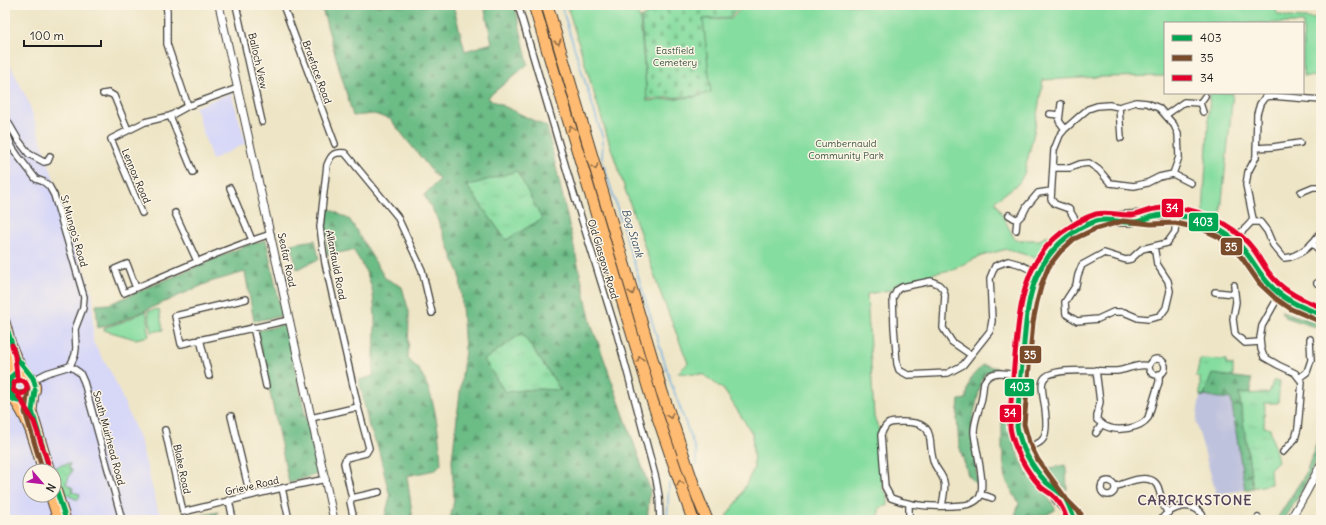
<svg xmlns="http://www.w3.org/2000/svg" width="1326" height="525" font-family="Delius,sans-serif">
  <defs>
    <pattern id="grass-tufts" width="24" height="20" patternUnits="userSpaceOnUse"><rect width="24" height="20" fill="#86dda0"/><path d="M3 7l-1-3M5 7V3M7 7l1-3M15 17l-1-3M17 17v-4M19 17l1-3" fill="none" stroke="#73bd89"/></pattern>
    <pattern id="forest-firs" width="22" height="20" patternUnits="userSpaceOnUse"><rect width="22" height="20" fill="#6cbc86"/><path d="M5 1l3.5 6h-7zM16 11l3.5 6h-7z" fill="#58986d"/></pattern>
    <pattern id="cemetery-stones" width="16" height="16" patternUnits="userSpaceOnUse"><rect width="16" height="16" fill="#86dda0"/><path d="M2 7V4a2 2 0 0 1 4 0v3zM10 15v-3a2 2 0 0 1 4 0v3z" fill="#73bd89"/></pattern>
    <pattern id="garden-dots" width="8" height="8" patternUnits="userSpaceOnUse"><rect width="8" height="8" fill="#86dda0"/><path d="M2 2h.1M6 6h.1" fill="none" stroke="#73bd89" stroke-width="1.8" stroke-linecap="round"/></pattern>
  </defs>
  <rect width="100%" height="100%" fill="#fcf5e5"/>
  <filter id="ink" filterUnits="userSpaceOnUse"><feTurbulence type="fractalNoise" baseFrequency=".025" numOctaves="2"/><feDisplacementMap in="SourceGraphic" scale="8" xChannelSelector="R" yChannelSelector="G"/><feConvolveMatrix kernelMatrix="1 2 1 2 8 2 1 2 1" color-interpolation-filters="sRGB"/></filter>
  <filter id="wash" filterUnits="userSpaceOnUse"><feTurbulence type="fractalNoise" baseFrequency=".012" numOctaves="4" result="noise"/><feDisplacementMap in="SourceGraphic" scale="16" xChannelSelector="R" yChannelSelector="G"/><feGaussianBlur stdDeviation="0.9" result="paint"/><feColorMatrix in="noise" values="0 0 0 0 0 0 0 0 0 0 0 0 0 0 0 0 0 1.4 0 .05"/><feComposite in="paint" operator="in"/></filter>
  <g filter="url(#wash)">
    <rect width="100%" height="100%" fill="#eee5c6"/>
    <!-- built -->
    <path fill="#d7d7f8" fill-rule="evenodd" d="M5,54L28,101L93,296V342L113,376L140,440L158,510L168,520H5ZM30,471H54V495H30Z
      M231,93L246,143L212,160L195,107Z"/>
    <!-- industrial -->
    <path fill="#bfc2dd" d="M1200,396L1231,399L1245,490L1216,494L1196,422Z"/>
    <!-- grass -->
    <path fill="url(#grass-tufts)" stroke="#517c5e" d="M517,170L542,219L506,240L467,186Z
      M522,333L561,390L535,389L505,392L484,360Z
      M1200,359L1226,360V364L1233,365V377L1212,375L1204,395L1200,396V377H1196Z
      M1273,381H1280L1278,403H1265L1264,427L1270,428C1272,440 1276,450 1278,461L1270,469L1271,484L1253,488L1239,394L1269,393Z"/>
    <!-- forest -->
    <path fill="url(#forest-firs)" stroke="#446c51" fill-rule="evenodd" d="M321,5H453L465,51L492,43L484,5H515L528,64L487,98L547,127L592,327L599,345L650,489L647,520H450L454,500L452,460L465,350L460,275L436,216L424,195L439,180L390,119L374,114L353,116ZM517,171L542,219L506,240L467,186ZM522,333L561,390L535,389L505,392L484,360Z
      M328,208L350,220L385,278L402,287L409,312L408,359C411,363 417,366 419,370C436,396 439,434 441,464L435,470L407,476L413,520H384L390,497L378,447L369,427L359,380L373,376C374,350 377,322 373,295C371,279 362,263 353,250L327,255L326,228Z
      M266,240L282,316L254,321L245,272L210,282L121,321L98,328L96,305L110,304L247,245Z
      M315,240L319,259L297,269L291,244Z
      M1281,311L1321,324V329L1285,317Z
      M286,324L318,474L289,483L257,331Z
      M983,365L998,368L986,373L982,379L972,422L973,445L976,465L977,485L968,475L959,445L957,419L959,400L966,399C970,381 968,379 983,365Z
      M1212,374L1251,379V393L1239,394L1253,488L1245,490L1231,399L1200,396L1204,395Z
      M1009,395L1011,396L1009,419L1011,434L1017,453L1027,472L1042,489L1055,508V510L1048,514L1014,519L1019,503L1006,481L1002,449V414L1004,402Z
      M1321,407V451L1301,493L1284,520H1276L1306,473L1318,438Z
      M1065,465L1066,468L1067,490L1050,475L1046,469Z
      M218,512L216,520H181L185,518Z"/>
    <!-- cemetery -->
    <path fill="url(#cemetery-stones)" stroke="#517c5e" d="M709,5H743L730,17L703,19L711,92L697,96L647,99L641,18L653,10Z"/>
    <!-- park -->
    <path fill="#86dda0" stroke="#517c5e" d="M567,5H631L640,18L647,101L696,97L711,92L703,19H731L745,5H792L795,7L796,5H1274V7L1278,14L1289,17L1321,19V77L1303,76V23H1165V76L1101,77L1043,80L1034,132L1024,174L1019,183L995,201L1015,240H1039L1048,236L1055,237L1036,258L1007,249L981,256L951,270L934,273L932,275L898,283L890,290L867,294L874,417L879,429L883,489L888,496V505L879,508V520H728L727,515L738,501L754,468L752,433L724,390L704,375L678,373L688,363L659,289L609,142Z
      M1210,93H1233L1220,221L1203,214Z
      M159,309L163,330L152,332L148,311Z
      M146,311L149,325L147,326L149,336L135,339L104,330V328L125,321Z"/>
    <!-- garden -->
    <path fill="url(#garden-dots)" stroke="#517c5e" d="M65,464H70L69,468L72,470L66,484L73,488L72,492L80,494L78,500L65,494L53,468Z"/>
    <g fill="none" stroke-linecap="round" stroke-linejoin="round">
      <!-- stream -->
      <path stroke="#6bade0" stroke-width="1.5" d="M561,5L603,139L602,159L671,383L696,452V465
        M667,520L669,483"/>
    </g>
  </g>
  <g filter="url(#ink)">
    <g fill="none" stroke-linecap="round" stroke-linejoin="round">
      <!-- minor casing -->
      <g stroke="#3c3a36" stroke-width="8">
        <path id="minor" d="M166,5L167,11V44L188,106
          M236,5L262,122
          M283,5L335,144
          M518,5L569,178L617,334L656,479L659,496L660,520
          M103,94L109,93L114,96L128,130
          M1200,103L1203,112
          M1061,104L1059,121L1065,129
          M1119,107L1121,138
          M1050,114L1059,115
          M1166,115L1184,102L1200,103L1205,96
          M170,116L193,172
          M5,117L19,141L29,154L44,162L48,161L50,156
          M5,128L12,147L18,156L36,179L44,182L49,186L54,195L84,297L83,308L75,329L76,348L75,355L70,366L47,373L33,380
          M1256,148L1273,147L1300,143
          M1053,168H1070L1080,164L1089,163L1099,170L1110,183L1134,186L1147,183L1159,177L1173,174L1179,157L1178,134L1174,125L1159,108L1147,103L1136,102L1119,107L1109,105L1097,106L1088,109L1082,114L1065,129L1060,135L1054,150L1051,199L1055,204L1069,209L1080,228
          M1173,174L1191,183
          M230,188L252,240
          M1301,192L1313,187H1321
          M142,213L111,139L145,122L170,116L188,106L238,88
          M175,213L197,261
          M1009,215L1017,220
          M1252,222H1260L1267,231L1273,245L1284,258C1299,257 1314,244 1321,231
          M1016,230L1017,220L1023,214L1027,206L1038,193L1051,191
          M1234,239C1240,232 1249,227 1253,219L1246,185L1248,172L1256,157L1257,114L1260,104L1265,97L1272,96L1321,100
          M1312,243L1321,252
          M1154,246L1157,264L1168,281L1170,291L1166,308L1160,316L1148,319L1138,318L1124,312H1113L1098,319L1077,321L1066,314L1065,302L1076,285L1078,275L1082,265L1104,253L1126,260L1131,259L1142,249L1167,243L1175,232L1176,216
          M1317,283L1321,281
          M1234,285L1236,302L1233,319L1235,334L1245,343L1260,342
          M136,288L127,264L115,269L124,293C173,272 221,250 271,234
          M1215,292L1235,294
          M1280,294L1262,326L1260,338L1261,349L1264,357L1278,365L1295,373L1302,382L1298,428L1295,439L1283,452
          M246,299L175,316L181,344L289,320
          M253,327L266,386
          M200,339L209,376
          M971,355L952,342L943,328L945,295L943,289L938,284L931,281L902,287L897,290L893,298L894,327L897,364L899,370L908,375L948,373L963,365L971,355L990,331L992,321L990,278L995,266L1008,261L1019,264L1037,273
          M1149 367a8 8 0 1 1 16 0a8 8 0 1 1-16 0Z
          M70,366L80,373L84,382L122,520
          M1096,370L1100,402L1097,416V420C1100,422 1103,425 1105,426C1117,432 1140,429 1148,418L1159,382V374
          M1299,378L1307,372L1311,360L1310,339
          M231,416L250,495
          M311,418L358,407L325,263L322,242L320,227L327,165C331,155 333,152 345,153L397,216L422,270L432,313
          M165,430L183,512L282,488L326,479
          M1096,433L1102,424
          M1024,447C1030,446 1039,445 1043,439C1049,430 1045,407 1043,396C1043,392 1041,386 1043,381C1047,365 1103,372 1116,371C1128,370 1136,363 1149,366
          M1101 488a7 7 0 1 1 14 0a7 7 0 1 1-14 0Z
          M1115,487C1127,482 1154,470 1159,490C1163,502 1160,502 1168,513
          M282,488L289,520
          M981,494L992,498
          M352,498L379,492
          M229,500L233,520
          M909,504V520
          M942,506C943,499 946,488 944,482C943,475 936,469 934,463C926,439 939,422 902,422C889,422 886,422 881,435L885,487L891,498C908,505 929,507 948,506C958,505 971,507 979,498C987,486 975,447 974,432C974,420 980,409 982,397C983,392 983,386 984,382C991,368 1009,374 1020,376
          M354,520L350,502L352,498L344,463L346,458L366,453L369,448L358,407
          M1161,520C1171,505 1197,499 1205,520
          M1256,520L1258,518"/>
      </g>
      <!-- tertiary casing -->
      <g stroke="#3c3a36" stroke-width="9">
        <path id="tertiary" d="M219,5L334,520
          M1103,220C1113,221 1123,224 1133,222C1139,221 1144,219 1150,217C1166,214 1186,215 1202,221C1218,227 1235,238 1246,252C1254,262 1260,274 1269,284C1283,300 1301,308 1321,314
          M1048,485C1062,493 1070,502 1074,518
          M1077,520L1064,510L1055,498L1048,484L1035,468L1026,453L1017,427L1019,386L1030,294L1040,267L1048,256L1058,244L1069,235L1088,225L1116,215L1138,214L1150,217
          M1290,520L1306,493L1321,464"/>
      </g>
      <!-- primary casing -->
      <g stroke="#3c3a36" stroke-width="11">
        <path id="primary" d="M5,322C9,335 11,350 19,362C22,369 28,373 32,379C49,402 0,411 6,383C9,373 20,370 29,375
          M5,347L8,357L10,377
          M34,393L32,411L50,471
          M13,399C29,420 35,445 43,471
          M54,483L66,520
          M50,495L58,520"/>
      </g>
      <!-- motorway casing -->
      <g stroke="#3c3a36" stroke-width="13">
        <path id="motorway" d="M534,5L652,400L693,520
          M547,5L662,392L697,495L707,520"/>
      </g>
      <!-- minor -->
      <use href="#minor" stroke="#fff" stroke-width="5.5"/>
      <!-- tertiary -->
      <use href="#tertiary" stroke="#fff" stroke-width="7"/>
      <!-- primary -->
      <use href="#primary" stroke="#ffbb71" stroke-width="9"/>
      <!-- motorway -->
      <use href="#motorway" stroke="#ffbb71" stroke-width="11"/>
      <!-- bus-1 casing -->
      <g stroke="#fcf5e5" stroke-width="8">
        <path id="bus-1" d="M5,322L16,357L33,378L35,385
          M14,374C7,383 8,394 18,401
          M14,374C3,381 4,398 18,401
          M35,390L32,411L50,471
          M54,483L66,520
          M1077,520C1071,516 1070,505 1065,498C1060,491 1052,488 1046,482C1032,467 1021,447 1017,427C1018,403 1020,379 1023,355C1027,309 1028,268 1067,237C1075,231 1085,225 1096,221C1109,217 1121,224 1135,222C1142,221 1148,217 1155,216C1178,212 1202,219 1221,231C1248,246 1251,264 1269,284C1283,300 1302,308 1321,314"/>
      </g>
      <!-- bus-2 casing -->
      <g stroke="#fcf5e5" stroke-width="8">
        <path id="bus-2" d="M19,380C25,380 26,383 28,388L26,392L18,393L13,390L14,383Z
          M28,389L25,412L43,471
          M1081,514L1067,500L1038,460L1029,442L1024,424L1033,322L1037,302L1042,283L1049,266L1060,252L1074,239L1095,229L1123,221L1151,224L1175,223L1202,229L1219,237L1234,249L1242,258L1260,284L1275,298L1291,309L1319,321"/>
      </g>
      <!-- bus-3 casing -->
      <g stroke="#fcf5e5" stroke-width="8">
        <path id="bus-3" d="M12,345L15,356L17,376
          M13 387a7 7 0 1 1 14 0a7 7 0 1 1-14 0Z
          M18,395L34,422L50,469
          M1067,520C1064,510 1060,501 1051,494C1048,492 1044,490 1041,487C1026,471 1014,449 1010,428C1010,404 1013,379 1015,355C1020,309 1022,263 1061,233C1072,225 1083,218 1096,214C1108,211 1120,216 1132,215C1140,214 1147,210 1155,209C1179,205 1204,212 1224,224C1236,231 1246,239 1254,250C1261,260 1266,271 1275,280C1287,293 1304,301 1321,307"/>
      </g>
      <!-- bus-1 -->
      <use href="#bus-1" stroke="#00a651" stroke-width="5"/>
      <!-- bus-2 -->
      <use href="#bus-2" stroke="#7a4b2a" stroke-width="5"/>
      <!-- bus-3 -->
      <use href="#bus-3" stroke="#e4002b" stroke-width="5"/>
    </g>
    <!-- one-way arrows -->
    <defs><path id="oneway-chevron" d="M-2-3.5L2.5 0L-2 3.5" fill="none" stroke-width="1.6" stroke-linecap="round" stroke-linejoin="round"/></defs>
    <g stroke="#8e6c46">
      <use href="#oneway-chevron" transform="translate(558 42) rotate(74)"/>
      <use href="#oneway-chevron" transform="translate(571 128) rotate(-107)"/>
      <use href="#oneway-chevron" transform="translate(595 167) rotate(73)"/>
      <use href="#oneway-chevron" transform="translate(632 292) rotate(73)"/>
      <use href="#oneway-chevron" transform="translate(640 359) rotate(-107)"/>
      <use href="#oneway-chevron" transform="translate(670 416) rotate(71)"/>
      <use href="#oneway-chevron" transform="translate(680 483) rotate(-108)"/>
    </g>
  </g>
  <g text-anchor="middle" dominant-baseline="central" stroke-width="3" stroke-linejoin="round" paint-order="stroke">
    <!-- park labels -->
    <g font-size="10" fill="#3c5644" stroke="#fcf5e5">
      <text x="675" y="50">Eastfield<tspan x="675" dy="12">Cemetery</tspan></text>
      <text x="846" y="143">Cumbernauld<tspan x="846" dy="12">Community Park</tspan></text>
    </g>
    <!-- street labels -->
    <g font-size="10" fill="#1c1c1c" stroke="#fcf5e5">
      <text transform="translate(258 61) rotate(77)">Balloch View</text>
      <text transform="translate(317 72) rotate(70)">Braeface Road</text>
      <text transform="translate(136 176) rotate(67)">Lennox Road</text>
      <text transform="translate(74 231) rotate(74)">St Mungo's Road</text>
      <text transform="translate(603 259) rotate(73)">Old Glasgow Road</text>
      <text transform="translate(287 260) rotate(78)">Seafar Road</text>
      <text transform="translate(336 265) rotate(79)">Allanfauld Road</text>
      <text transform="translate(109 438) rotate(75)">South Muirhead Road</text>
      <text transform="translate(182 469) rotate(78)">Blake Road</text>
      <text transform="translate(252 486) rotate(-13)">Grieve Road</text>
    </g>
    <!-- water labels -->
    <g font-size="11" font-style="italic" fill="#3c566a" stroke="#fcf5e5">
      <text transform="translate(633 233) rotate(73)">Bog Stank</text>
    </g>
    <!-- district labels -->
    <g font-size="14" font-weight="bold" letter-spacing="1" fill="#55465b" stroke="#fcf5e5">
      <text x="1195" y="500">CARRICKSTONE</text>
    </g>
  </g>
  <g stroke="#fcf5e5" stroke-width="1.5">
    <rect x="1161" y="198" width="23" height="20" rx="4" fill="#e4002b"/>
    <rect x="1188" y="212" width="31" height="20" rx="4" fill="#00a651"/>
    <rect x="1220" y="237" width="23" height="19" rx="4" fill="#7a4b2a"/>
    <rect x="1019" y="345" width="23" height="19" rx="4" fill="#7a4b2a"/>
    <rect x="1004" y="378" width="31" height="19" rx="4" fill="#00a651"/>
    <rect x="999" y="404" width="23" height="19" rx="4" fill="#e4002b"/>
  </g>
  <g font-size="11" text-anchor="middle" font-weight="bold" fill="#fff">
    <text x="1172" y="212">34</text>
    <text x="1203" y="226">403</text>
    <text x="1231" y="251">35</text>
    <text x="1030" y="359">35</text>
    <text x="1020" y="391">403</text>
    <text x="1010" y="417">34</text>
  </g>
  <!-- margin -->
  <rect width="1326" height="525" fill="none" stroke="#fcf5e5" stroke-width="20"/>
  <!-- legend -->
  <rect x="1164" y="22" width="140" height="72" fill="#fcf5e5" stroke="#a29e95"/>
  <rect x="1172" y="35" width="20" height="6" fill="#00a651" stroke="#a29e95"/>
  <text x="1200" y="42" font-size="12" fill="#1c1c1c">403</text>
  <rect x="1172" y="55" width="20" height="6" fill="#7a4b2a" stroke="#a29e95"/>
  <text x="1200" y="62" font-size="12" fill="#1c1c1c">35</text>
  <rect x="1172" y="75" width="20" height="6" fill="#e4002b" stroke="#a29e95"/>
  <text x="1200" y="82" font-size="12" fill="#1c1c1c">34</text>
  <!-- north arrow -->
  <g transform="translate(42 483) rotate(118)"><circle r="19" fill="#fcf5e5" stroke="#a29e95"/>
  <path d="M0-3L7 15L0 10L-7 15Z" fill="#b5179e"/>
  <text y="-6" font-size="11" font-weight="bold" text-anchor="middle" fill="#1c1c1c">N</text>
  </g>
  <!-- scale -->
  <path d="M24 40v6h77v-6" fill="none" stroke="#1c1c1c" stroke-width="2"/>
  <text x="30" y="40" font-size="12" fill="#1c1c1c" stroke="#fcf5e5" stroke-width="3" paint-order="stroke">100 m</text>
</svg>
